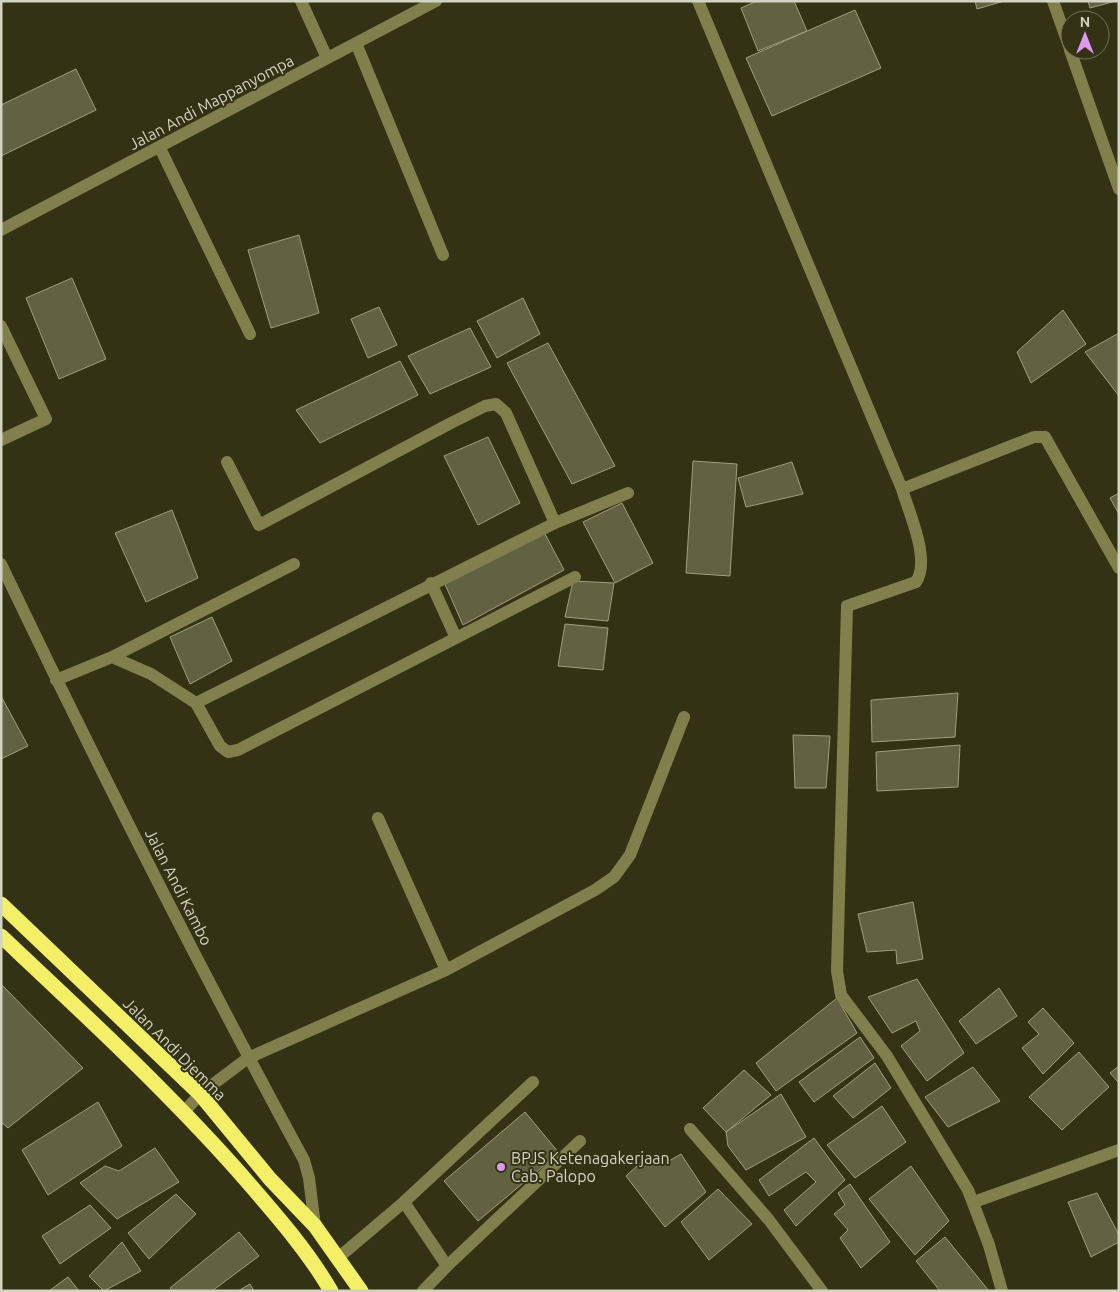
<svg xmlns="http://www.w3.org/2000/svg" width="1120" height="1292" font-family="Ubuntu,sans-serif">
  <rect width="100%" height="100%" fill="#333214"/>
  <!-- building -->
  <path fill="#626242" stroke="#9f9f7e" d="M757,1H794L807,31L758,51L741,8Z
    M975,1H1004L977,9Z
    M1088,1H1116L1090,8Z
    M855,10L881,68L772,116L746,58Z
    M76,69L96,110L1,156V105Z
    M299,235L319,313L271,328L248,250Z
    M72,278L106,359L59,379L26,298Z
    M523,298L540,334L497,358L477,321Z
    M379,307L397,345L368,358L351,319Z
    M1063,310L1086,344L1031,383L1017,352Z
    M470,328L491,367L430,394L408,356Z
    M1119,333V396L1085,352Z
    M548,343L615,466L572,484L507,363Z
    M400,361L418,395L320,443L296,410Z
    M488,437L520,503L478,525L444,456Z
    M693,461L737,464L730,576L686,573Z
    M792,462L803,494L746,507L738,478Z
    M1119,493V514L1110,498Z
    M622,503L653,563L615,583L583,522Z
    M172,510L198,578L146,602L115,533Z
    M543,530L564,570L463,625L444,582Z
    M573,581L614,583L608,621L565,617Z
    M212,617L232,661L190,684L170,637Z
    M565,624L608,628L603,670L558,666Z
    M958,693L955,737L872,742L871,700Z
    M1,696L28,746L1,759Z
    M793,735L830,736L826,788H795Z
    M960,745L958,787L877,791L876,752Z
    M913,902L923,959L897,964L896,950L867,952L858,914Z
    M917,979L964,1053L927,1081L901,1046L920,1031L916,1021L892,1033L868,997Z
    M1,984L83,1068L8,1128L1,1122Z
    M999,988L1017,1016L976,1044L959,1021Z
    M837,998L857,1033L776,1091L756,1063Z
    M1043,1008L1074,1043L1043,1074L1022,1048L1039,1034L1028,1022Z
    M860,1037L874,1058L814,1102L799,1082Z
    M1079,1052L1109,1087L1062,1130L1029,1097Z
    M875,1063L891,1088L853,1118L833,1096Z
    M1119,1066V1083L1110,1073Z
    M973,1067L1000,1101L948,1127L925,1097Z
    M744,1070L771,1095L726,1132L703,1108Z
    M781,1094L806,1137L746,1170L728,1146L726,1132Z
    M98,1102L122,1146L48,1195L22,1150Z
    M882,1106L906,1142L855,1178L827,1145Z
    M525,1112L559,1153L478,1221L444,1181Z
    M814,1138L845,1180L796,1226L784,1210L816,1182L806,1172L769,1196L759,1180Z
    M155,1148L179,1182L117,1219L80,1183L105,1166L119,1171Z
    M681,1154L706,1192L665,1227L626,1176L649,1155L662,1165Z
    M911,1166L949,1221L915,1255L869,1199Z
    M850,1184L890,1242L861,1268L840,1238L848,1230L834,1214L845,1205L838,1193Z
    M718,1189L752,1224L709,1260L681,1222Z
    M1097,1193L1119,1235V1242L1091,1257L1068,1202Z
    M176,1194L196,1214L149,1259L128,1233Z
    M90,1205L111,1228L60,1264L42,1236Z
    M239,1232L259,1256L212,1291H173L170,1288Z
    M945,1237L989,1291H940L916,1261Z
    M122,1242L141,1271L104,1291L89,1276Z
    M68,1277L79,1291H49Z
    M250,1284L254,1291H238Z"/>
  <g fill="none" stroke-linecap="round" stroke-linejoin="round">
    <!-- minor -->
    <path stroke="#81804d" stroke-width="12" d="M301,1L327,58
      M698,1L902,489C909,513 931,560 916,582L847,606L837,971L841,995L887,1056L968,1190L989,1245L1002,1291
      M1053,1L1070,49
      M356,43L443,255
      M1070,50L1119,189
      M160,148L250,334
      M1,230L436,1
      M1,326L46,419L1,440
      M227,462L259,525L451,423L485,406L496,404L506,413L555,523
      M902,489L1034,437H1045L1119,568
      M1,564C97,765 198,965 304,1160L309,1178L315,1226
      M456,638L575,577
      M112,657L294,564
      M56,680L112,657L151,674L196,703L555,523L628,493
      M196,703L220,746L228,752L238,750L456,638L431,583
      M378,818L446,970
      M185,1111L200,1094L248,1058L446,970L595,890L614,877L630,855L684,717
      M690,1129L769,1220L822,1291
      M404,1202L533,1082
      M974,1202L1119,1150
      M338,1258L404,1202L447,1266L423,1291
      M447,1266L580,1141"/>
    <!-- highway -->
    <path stroke="#f3ef66" stroke-width="15" d="M1,904L200,1094L270,1179L315,1226L361,1291
      M1,936C83,1013 164,1088 238,1171C271,1209 306,1248 331,1291"/>
  </g>
  <!-- markers -->
  <circle fill="#dd99f3" stroke="#333214" stroke-width="2" cx="501" cy="1167" r="5"/>
  <g text-anchor="middle" dominant-baseline="central" stroke-width="4" stroke-linejoin="round" paint-order="stroke">
    <!-- street labels -->
    <g font-size="16" fill="#d3d3c2" stroke="#333214">
      <text transform="translate(211 102) rotate(-28)">Jalan Andi Mappanyompa</text>
      <text transform="translate(179 887) rotate(63)">Jalan Andi Kambo</text>
      <text transform="translate(175 1049) rotate(45)">Jalan Andi Djemma</text>
    </g>
    <!-- poi labels -->
    <g font-size="16" fill="#d3d3c2" stroke="#333214" text-anchor="start">
      <text x="511" y="1158">BPJS Ketenagakerjaan<tspan x="511" dy="18">Cab. Palopo</tspan></text>
    </g>
  </g>
  <!-- border -->
  <rect width="1120" height="1292" fill="none" stroke="#d3d3c2" stroke-width="5"/>
  <!-- north arrow -->
  <g transform="translate(1085 35)"><circle r="24" fill="#333214" stroke="#73725a"/>
  <path d="M0-4L9 19L0 12L-9 19Z" fill="#dd99f3"/>
  <text y="-8" font-size="14" font-weight="bold" text-anchor="middle" fill="#d3d3c2">N</text>
  </g>
</svg>
